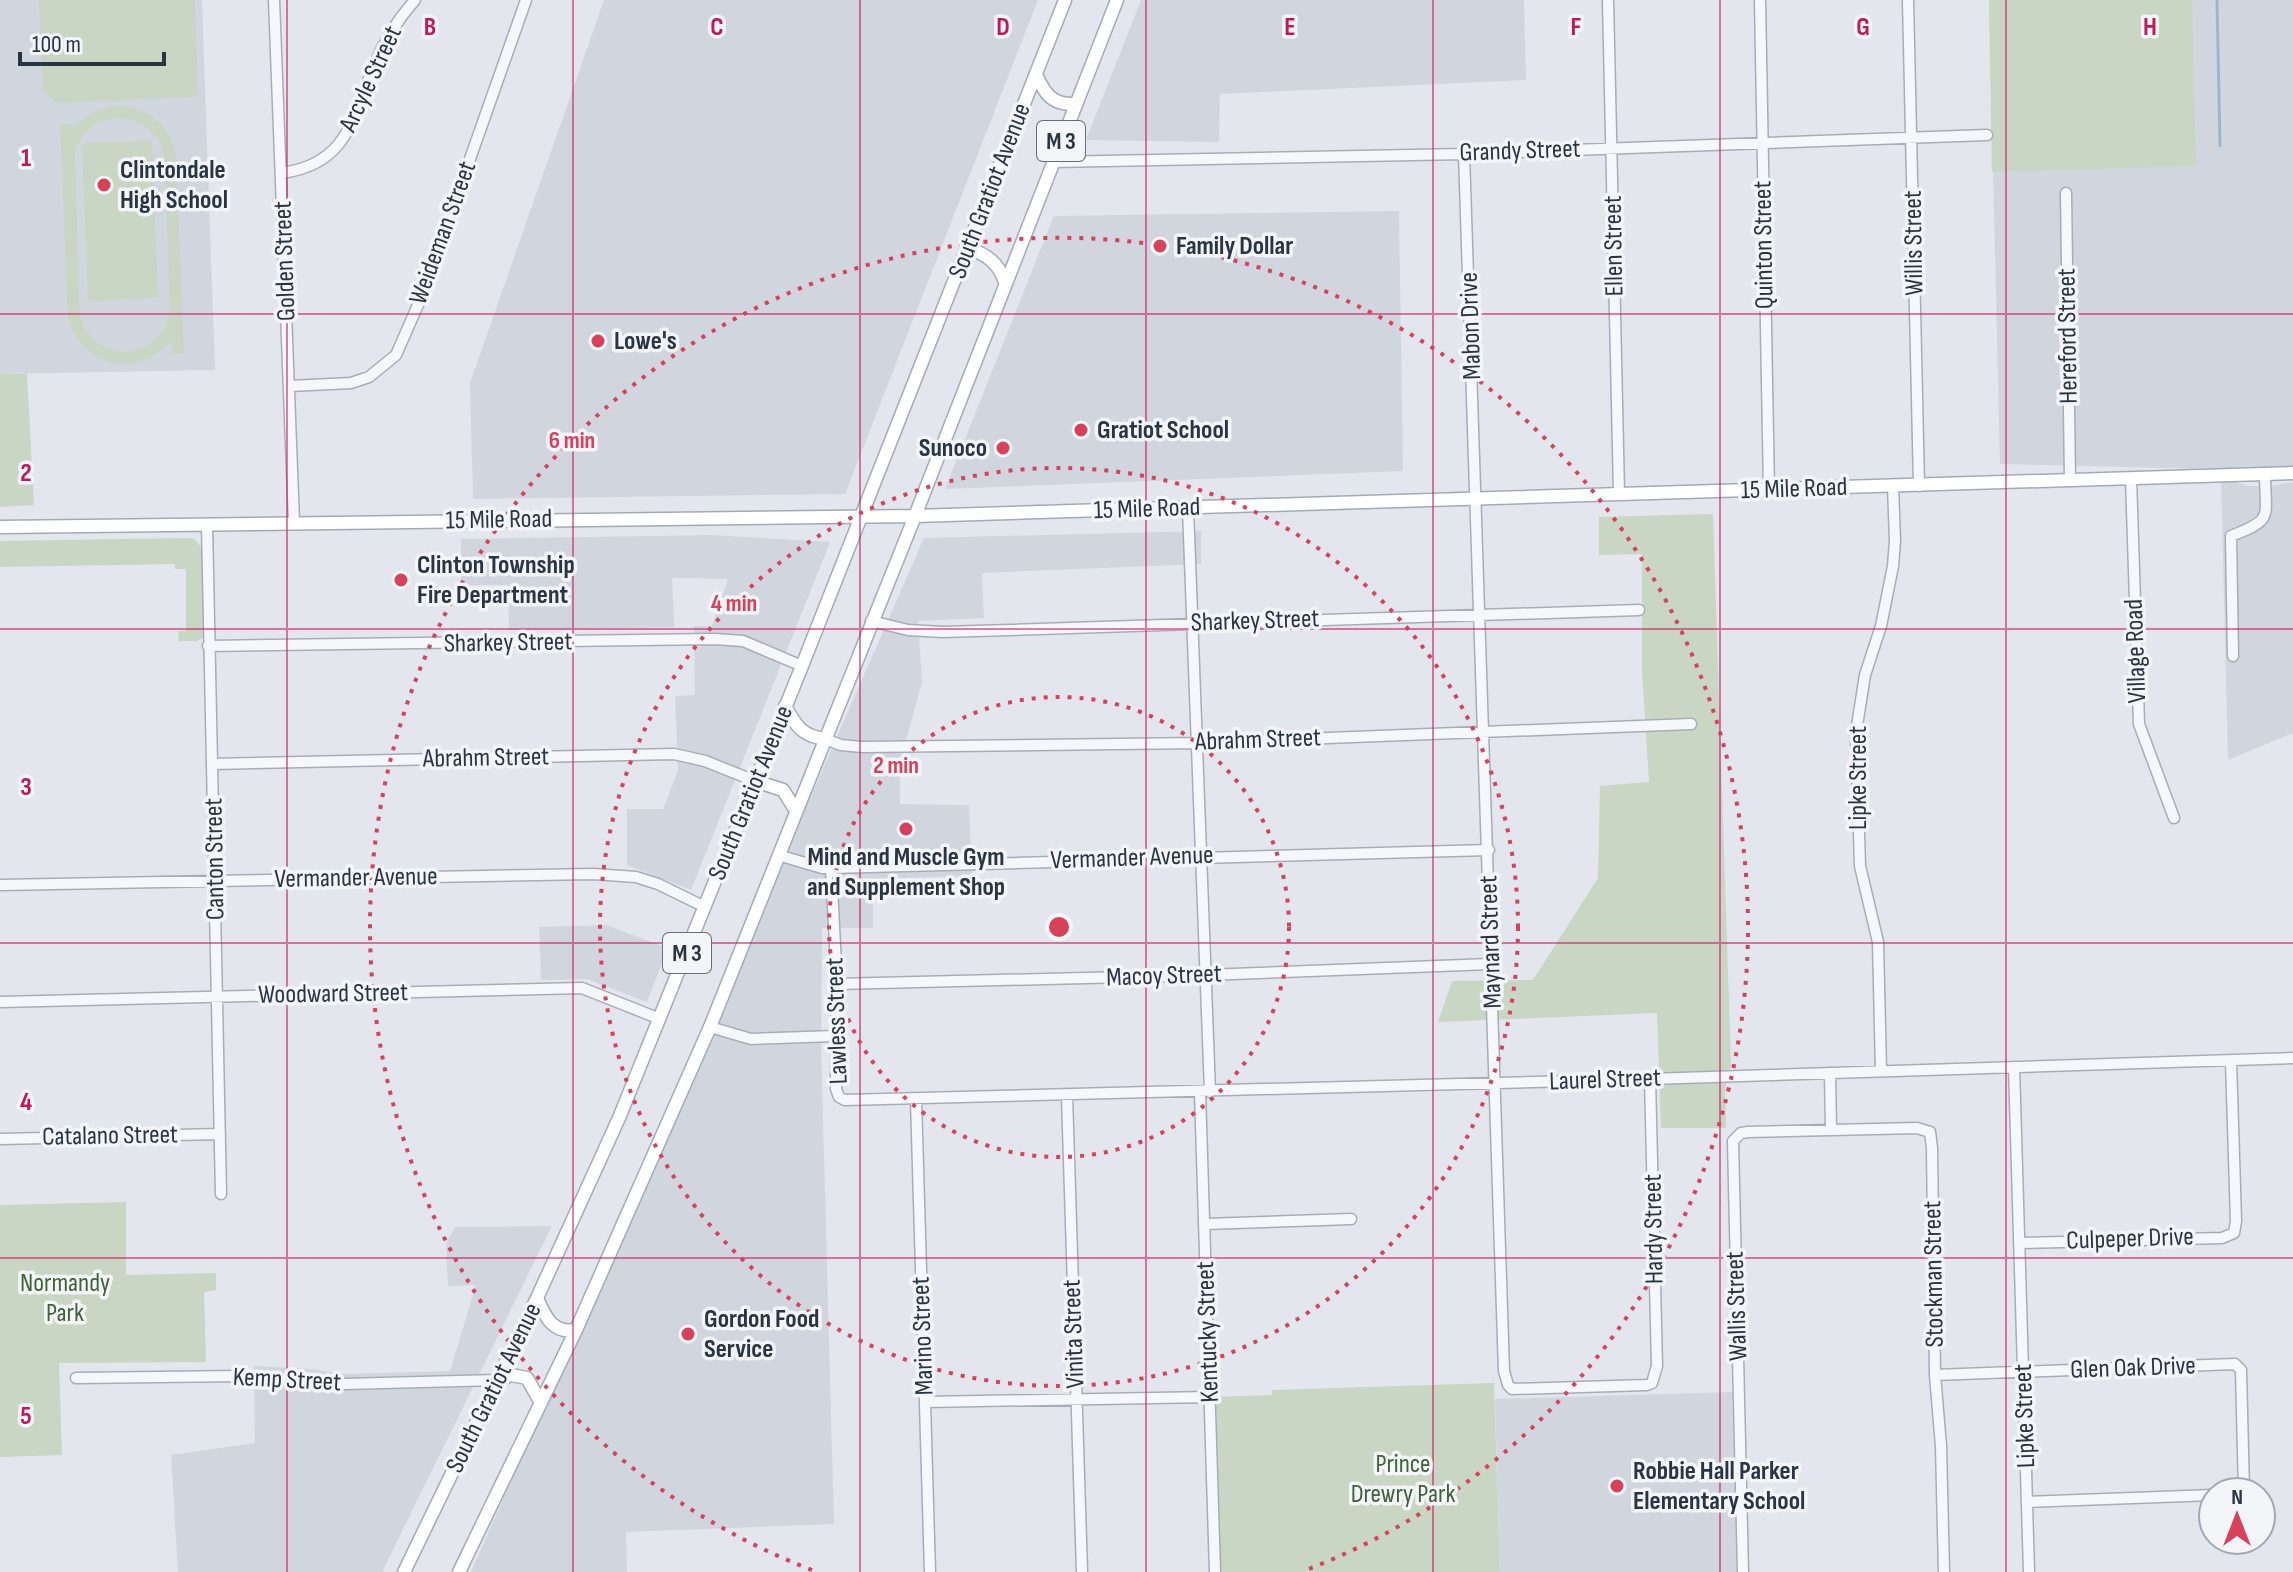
<svg xmlns="http://www.w3.org/2000/svg" width="2293" height="1572" font-family="'Sofia Sans Condensed',sans-serif">
  <rect width="100%" height="100%" fill="#e3e6ec"/>
  <!-- built -->
  <path fill="#d1d6de" d="M0,0H202L215,370L0,374Z
    M604,0H1038L845,494L473,499L470,383Z
    M1141,0H1524L1526,80L1220,94L1219,142L1086,140Z
    M1989,0H2293V466L2212,469L2000,464Z
    M1399,211L1403,471L945,489L1054,216Z
    M2221,478L2248,486H2271L2293,482V733L2228,760Z
    M1201,531V564L982,573L984,618L918,621L922,682L900,762V804L969,805L972,876L873,879V928H822L821,1044L834,1524L626,1532L627,1572H471L924,538Z
    M712,535L830,542L691,890L627,865V809H663L678,771L675,696L695,695L694,626H712L728,579L672,578L674,627L509,630L508,585H461V539Z
    M606,925L668,948L647,1002L587,979L541,980L539,927Z
    M552,1226L382,1572H178L171,1455L255,1443L254,1366L312,1369L341,1374L450,1371L476,1285L448,1286L446,1243L455,1227Z
    M1734,1392L1739,1572H1500L1495,1399Z"/>
  <!-- green -->
  <path fill="#c8d6c3" fill-rule="evenodd" d="M39,0H195L198,97L56,103L43,90Z
    M1989,0H2192L2196,166L1992,172Z
    M126,106C152,111 169,127 176,152L184,353L172,354L171,341C138,380 81,366 68,318L60,124H72L73,129C87,112 104,105 126,106ZM117,118C144,118 162,136 165,162L170,312C158,367 85,364 79,308L75,151C82,131 96,120 117,118Z
    M152,141L158,298L88,301L82,143Z
    M0,374H27L34,505L0,507Z
    M1713,514L1731,1065L1725,1088L1726,1128H1661L1657,1013L1438,1022L1452,981L1533,980L1598,878L1600,786L1649,782L1642,670V554L1599,555V517Z
    M187,538L195,539L202,549L204,638L196,641H179L178,631H186V569H175V564L0,567V541Z
    M126,1202V1275L216,1273V1290L204,1292L206,1362L59,1363L62,1455L0,1457V1205Z
    M1494,1383L1500,1572H1220L1214,1397L1272,1395V1390Z"/>
  <g fill="none" stroke-linecap="round" stroke-linejoin="round">
    <!-- stream -->
    <path stroke="#9cb5ce" stroke-width="3" d="M2217,0L2220,146"/>
    <!-- minor casing -->
    <g stroke="#a7adb7" stroke-width="13">
      <path id="minor" d="M274,0L294,522
        M1608,0L1619,493
        M1760,0L1769,490
        M1908,0L1919,486
        M1464,154L1504,1371L1508,1385L1512,1389L1647,1385L1652,1383L1657,1366L1650,1079
        M1053,162L1464,154L1987,135
        M282,173C349,164 353,116 375,63C385,40 398,19 415,0
        M2066,193L2070,479
        M290,386L351,383L369,377L396,355L421,298L526,0
        M2131,478L2139,724L2174,818
        M1188,508L1210,1092
        M207,525L221,1194
        M871,621L908,630L943,632L1639,610
        M208,646L715,639L743,641L802,666
        M2233,656L2231,536C2275,519 2265,518 2265,473
        M825,739L841,745L862,747L1198,743L1691,724
        M213,764L674,754L705,761L755,781
        M778,855L822,868H831L1489,850
        M831,868L837,984L836,1089L839,1097L845,1100L1650,1079L2293,1058
        M0,885L593,874L636,877L658,884L705,907
        M837,984L1206,975L1490,964
        M0,1002L582,988L660,1019
        M710,1027L751,1039L835,1036
        M2014,1067L2029,1572
        M1881,1071L1878,942L1860,866L1856,732L1865,675L1881,626L1893,566L1895,541L1893,486
        M1830,1073L1831,1129
        M1200,1092L1215,1572
        M1067,1096L1082,1572
        M916,1100L930,1572
        M0,1139L220,1134
        M1205,1224L1351,1219
        M2019,1243L2222,1238L2234,1233L2236,1221L2231,1061
        M1935,1375L2235,1364L2241,1370L2244,1492
        M76,1378L240,1376L313,1384H344L498,1380
        M925,1402L1209,1397
        M2028,1502L2213,1495
        M1743,1572L1733,1141L1741,1133L1748,1132L1917,1128L1930,1132L1932,1148L1935,1375L1941,1446L1944,1572"/>
    </g>
    <!-- major casing -->
    <g stroke="#a1abb8" stroke-width="15">
      <path id="major" d="M1036,75C1045,94 1052,105 1075,104
        M968,248C987,255 998,262 1005,282
        M0,527L915,516L2293,473
        M785,706C796,726 802,736 825,739
        M755,781L783,790L796,811
        M537,1298C545,1317 553,1334 576,1330
        M498,1380L511,1375L527,1378L541,1403
        M404,1572L537,1298L619,1118L802,666L1065,0
        M459,1572L576,1330L710,1027L915,516L1117,0"/>
    </g>
    <!-- minor -->
    <use href="#minor" stroke="#f6f7fa" stroke-width="10"/>
    <!-- major -->
    <use href="#major" stroke="#fff" stroke-width="12"/>
  </g>
  <!-- grid -->
  <path fill="none" stroke="#c2185b" stroke-width="2" stroke-opacity="0.55" d="M287,0V1572M573,0V1572M860,0V1572M1146,0V1572M1433,0V1572M1720,0V1572M2006,0V1572M0,314H2293M0,629H2293M0,943H2293M0,1258H2293"/>
  <!-- distance rings -->
  <g fill="none" stroke="#d7425a" stroke-width="4" stroke-dasharray="4 8">
    <circle cx="1059" cy="927" r="230"/>
    <circle cx="1059" cy="927" r="459"/>
    <path d="M812 1570A689 689 0 1 1 1306 1570"/>
  </g>
  <!-- markers -->
  <g fill="#d7425a" stroke="#f3f5f9" stroke-width="3">
    <circle cx="104" cy="185" r="8"/>
    <circle cx="1160" cy="246" r="8"/>
    <circle cx="598" cy="341" r="8"/>
    <circle cx="1081" cy="430" r="8"/>
    <circle cx="1003" cy="448" r="8"/>
    <circle cx="401" cy="580" r="8"/>
    <circle cx="906" cy="829" r="8"/>
    <circle cx="688" cy="1334" r="8"/>
    <circle cx="1617" cy="1486" r="8"/>
  </g>
  <g text-anchor="middle" dominant-baseline="central" stroke-width="7" stroke-linejoin="round" paint-order="stroke">
    <!-- shield labels -->
    <g fill="#f3f5f9" stroke="#666e7b" stroke-width="2">
      <rect x="1037" y="121" width="48" height="40" rx="6"/>
      <rect x="663" y="933" width="48" height="40" rx="6"/>
    </g>
    <g font-size="24" font-weight="bold" fill="#293445">
      <text x="1061" y="141">M 3</text>
      <text x="687" y="953">M 3</text>
    </g>
    <!-- street labels -->
    <g font-size="26" fill="#293445" stroke="#f3f5f9">
      <text transform="translate(371 79) rotate(-65)">Arcyle Street</text>
      <text transform="translate(1520 151) rotate(-2)">Grandy Street</text>
      <text transform="translate(990 191) rotate(-69)">South Gratiot Avenue</text>
      <text transform="translate(443 233) rotate(-70)">Weideman Street</text>
      <text transform="translate(1914 243) rotate(-91)">Willis Street</text>
      <text transform="translate(1764 245) rotate(-91)">Quinton Street</text>
      <text transform="translate(1614 246) rotate(-91)">Ellen Street</text>
      <text transform="translate(285 261) rotate(-92)">Golden Street</text>
      <text transform="translate(1471 326) rotate(-92)">Mabon Drive</text>
      <text transform="translate(2068 336) rotate(-91)">Hereford Street</text>
      <text transform="translate(1794 489) rotate(-2)">15 Mile Road</text>
      <text transform="translate(1147 509) rotate(-2)">15 Mile Road</text>
      <text transform="translate(499 520) rotate(-1)">15 Mile Road</text>
      <text transform="translate(1255 621) rotate(-2)">Sharkey Street</text>
      <text transform="translate(508 643) rotate(-1)">Sharkey Street</text>
      <text transform="translate(2136 651) rotate(-92)">Village Road</text>
      <text transform="translate(1258 740) rotate(-2)">Abrahm Street</text>
      <text transform="translate(486 758) rotate(-1)">Abrahm Street</text>
      <text transform="translate(1858 778) rotate(-90)">Lipke Street</text>
      <text transform="translate(751 793) rotate(-68)">South Gratiot Avenue</text>
      <text transform="translate(1132 858) rotate(-2)">Vermander Avenue</text>
      <text transform="translate(215 859) rotate(-91)">Canton Street</text>
      <text transform="translate(356 878) rotate(-1)">Vermander Avenue</text>
      <text transform="translate(1491 942) rotate(-92)">Maynard Street</text>
      <text transform="translate(1164 976) rotate(-2)">Macoy Street</text>
      <text transform="translate(333 994) rotate(-1)">Woodward Street</text>
      <text transform="translate(837 1021) rotate(-92)">Lawless Street</text>
      <text transform="translate(1605 1080) rotate(-2)">Laurel Street</text>
      <text transform="translate(110 1136) rotate(-1)">Catalano Street</text>
      <text transform="translate(1654 1229) rotate(-91)">Hardy Street</text>
      <text transform="translate(2130 1239) rotate(-2)">Culpeper Drive</text>
      <text transform="translate(1934 1274) rotate(-91)">Stockman Street</text>
      <text transform="translate(1737 1306) rotate(-92)">Wallis Street</text>
      <text transform="translate(1208 1332) rotate(-92)">Kentucky Street</text>
      <text transform="translate(1074 1334) rotate(-92)">Vinita Street</text>
      <text transform="translate(923 1336) rotate(-92)">Marino Street</text>
      <text transform="translate(2133 1368) rotate(-2)">Glen Oak Drive</text>
      <text transform="translate(287 1380) rotate(3)">Kemp Street</text>
      <text transform="translate(494 1388) rotate(-64)">South Gratiot Avenue</text>
      <text transform="translate(2025 1416) rotate(-92)">Lipke Street</text>
    </g>
    <!-- poi labels -->
    <g font-size="26" font-weight="bold" fill="#293445" stroke="#f3f5f9" text-anchor="start">
      <text x="120" y="170">Clintondale<tspan x="120" dy="30">High School</tspan></text>
      <text x="1176" y="246">Family Dollar</text>
      <text x="614" y="341">Lowe's</text>
      <text x="1097" y="430">Gratiot School</text>
      <text x="987" y="448" text-anchor="end">Sunoco</text>
      <text x="417" y="565">Clinton Township<tspan x="417" dy="30">Fire Department</tspan></text>
      <text x="906" y="857" text-anchor="middle">Mind and Muscle Gym<tspan x="906" dy="30">and Supplement Shop</tspan></text>
      <text x="704" y="1319">Gordon Food<tspan x="704" dy="30">Service</tspan></text>
      <text x="1633" y="1471">Robbie Hall Parker<tspan x="1633" dy="30">Elementary School</tspan></text>
    </g>
    <!-- park labels -->
    <g font-size="26" fill="#3f6236" stroke="#f3f5f9">
      <text x="65" y="1283">Normandy<tspan x="65" dy="30">Park</tspan></text>
      <text x="1403" y="1464">Prince<tspan x="1403" dy="30">Drewry Park</tspan></text>
    </g>
  </g>
  <g font-size="26" text-anchor="middle" font-weight="bold" fill="#c2185b" stroke="#f3f5f9" stroke-width="7" stroke-linejoin="round" paint-order="stroke">
    <text x="430" y="35">B</text>
    <text x="717" y="35">C</text>
    <text x="1003" y="35">D</text>
    <text x="1290" y="35">E</text>
    <text x="1576" y="35">F</text>
    <text x="1863" y="35">G</text>
    <text x="2150" y="35">H</text>
    <text x="26" y="166">1</text>
    <text x="26" y="481">2</text>
    <text x="26" y="795">3</text>
    <text x="26" y="1110">4</text>
    <text x="26" y="1424">5</text>
  </g>
  <circle cx="1059" cy="927" r="12" fill="#d7425a" stroke="#f3f5f9" stroke-width="4"/>
  <g font-size="24" text-anchor="middle" font-weight="bold" fill="#d7425a" stroke="#f3f5f9" stroke-width="7" stroke-linejoin="round" paint-order="stroke">
    <text x="572" y="448">6 min</text>
    <text x="734" y="611">4 min</text>
    <text x="896" y="773">2 min</text>
  </g>
  <!-- north arrow -->
  <g transform="translate(2237 1516)"><circle r="38" fill="#f3f5f9" stroke="#a2a8b1" stroke-width="2"/>
  <path d="M0-6L14 30L0 20L-14 30Z" fill="#d7425a"/>
  <text y="-12" font-size="22" font-weight="bold" text-anchor="middle" fill="#293445">N</text>
  </g>
  <!-- scale -->
  <path d="M20 52v12h144v-12" fill="none" stroke="#293445" stroke-width="4"/>
  <text x="32" y="52" font-size="24" fill="#293445" stroke="#f3f5f9" stroke-width="6" paint-order="stroke">100 m</text>
</svg>
